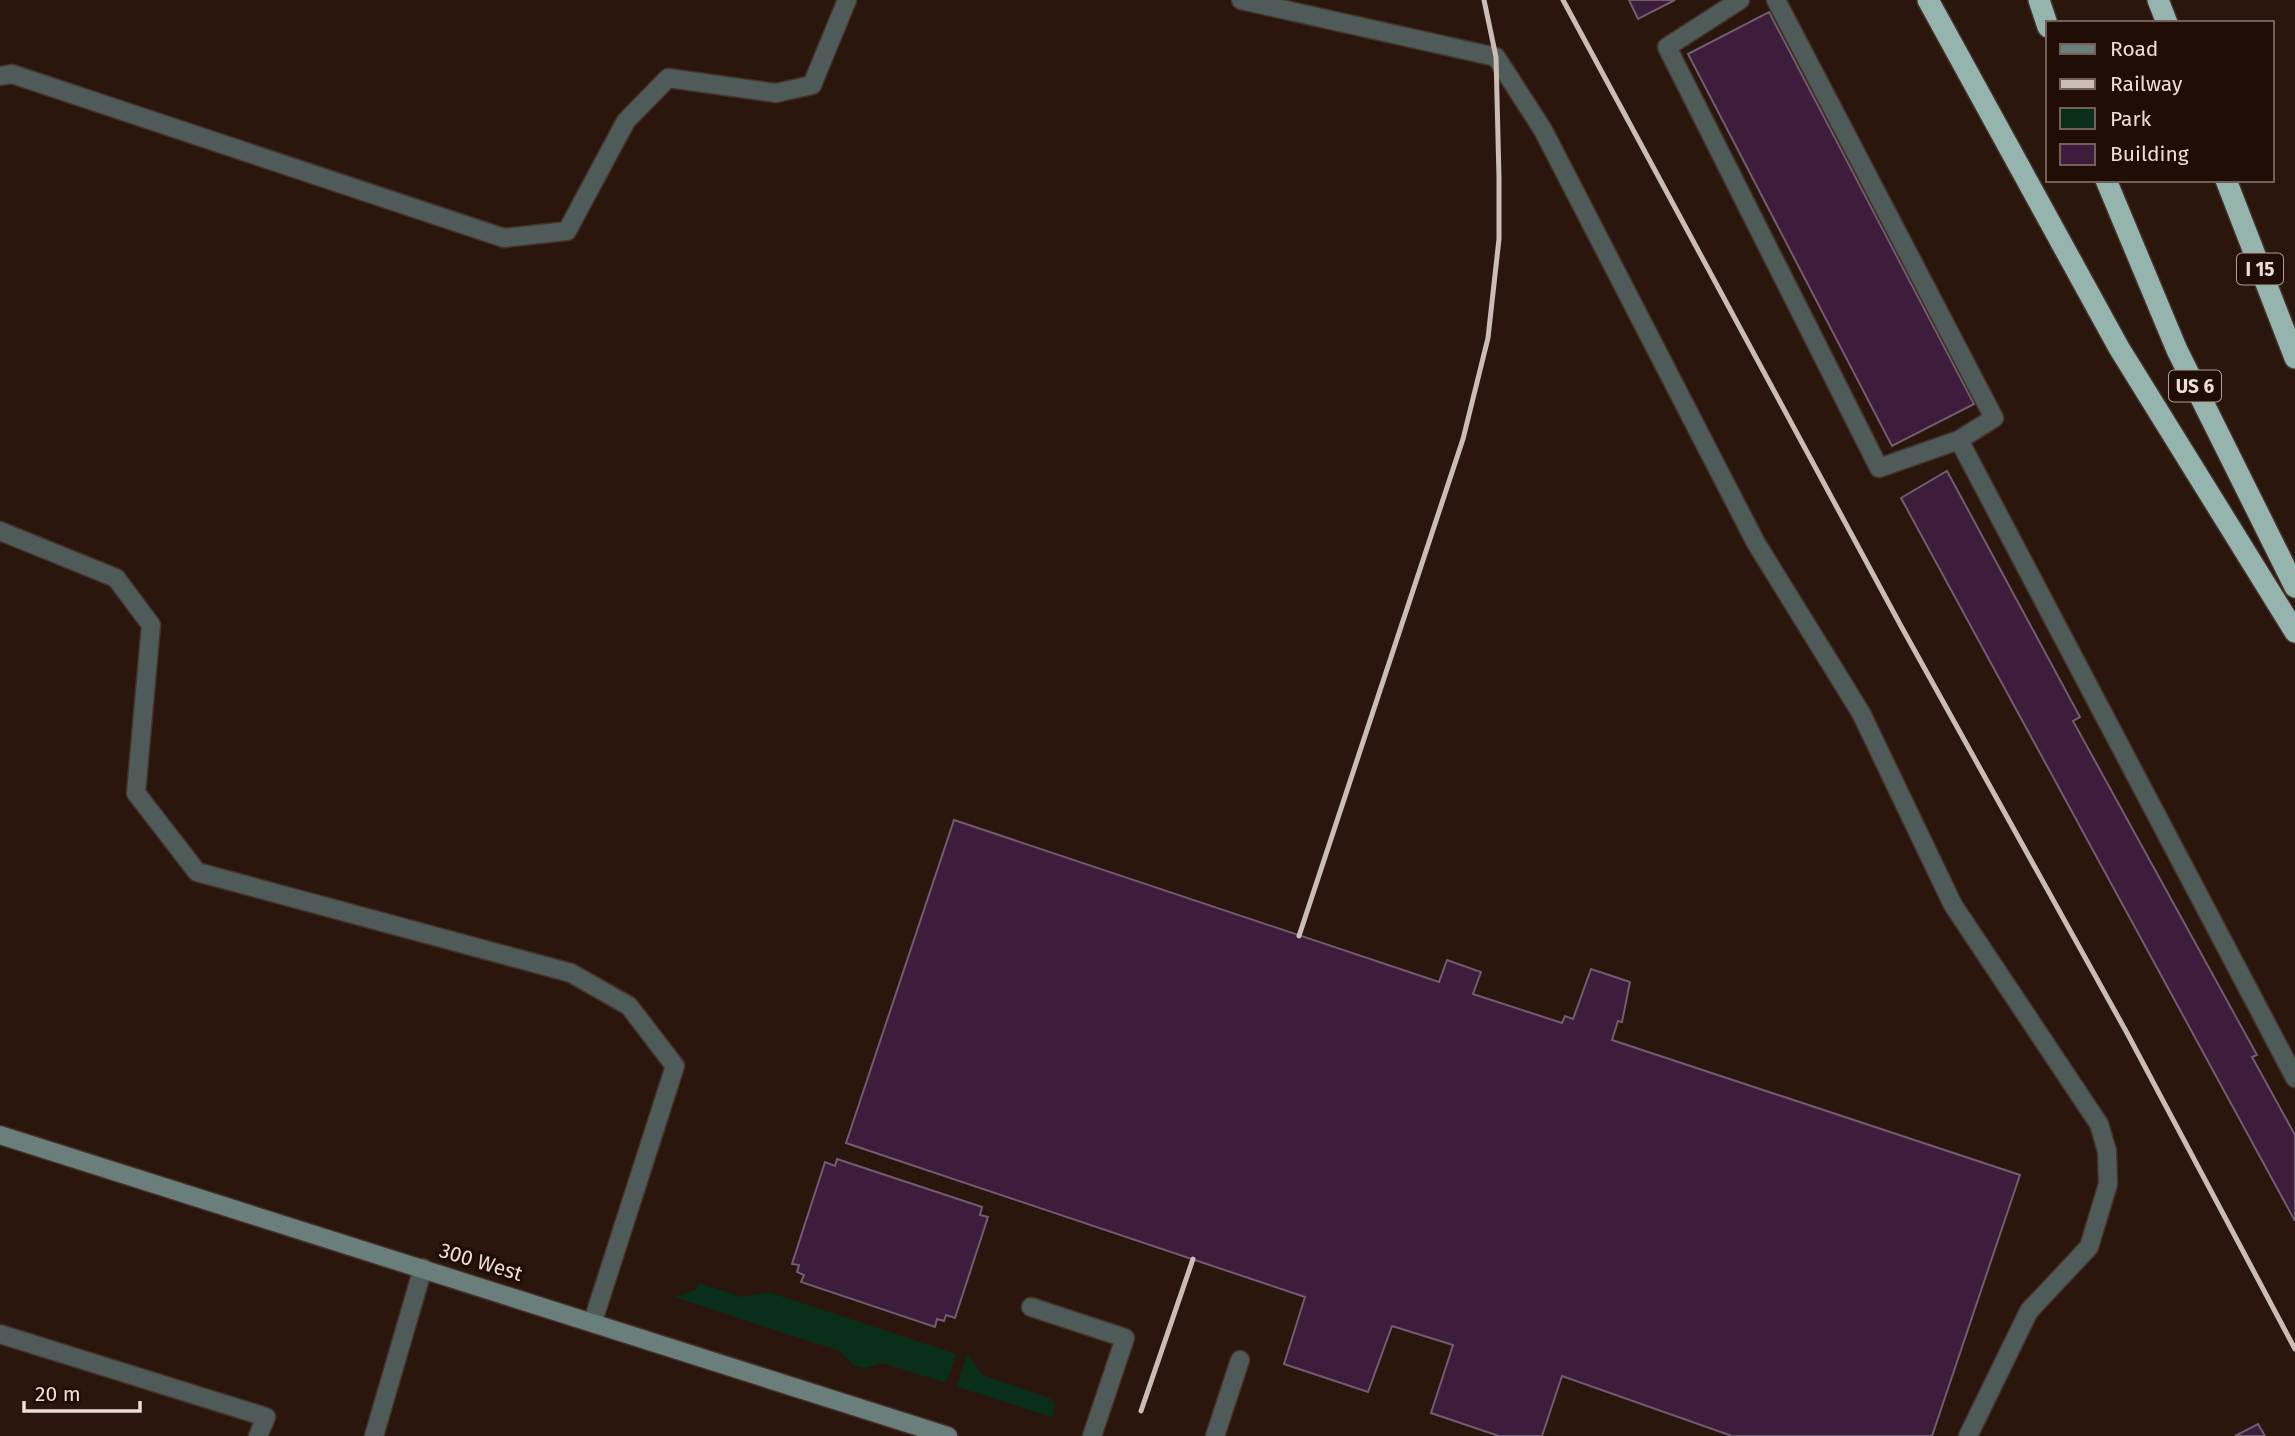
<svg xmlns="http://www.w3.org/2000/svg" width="2295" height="1436" font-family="'Fira Sans',sans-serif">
  <rect width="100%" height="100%" fill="#2a160d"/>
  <!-- green -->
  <path fill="#092f1b" d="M699,1283L742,1297L768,1292L956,1354L946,1383L883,1363L864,1368L853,1365L840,1351L674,1297L695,1290Z
    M967,1354L983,1375L1049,1398L1055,1404L1052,1417L957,1387Z"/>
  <!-- building -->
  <path fill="#3e1d3c" stroke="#705d6f" stroke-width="2" d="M1629,0H1675L1638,19Z
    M1769,12L1974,404L1892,446L1688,54Z
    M1947,471L2080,717L2073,721L2257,1055L2252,1057L2295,1135V1221L1901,498Z
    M954,820L1439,982L1447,960L1481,972L1473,994L1562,1023L1565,1016L1573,1019L1591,969L1630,982L1622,1022L1618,1021L1612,1040L2020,1175L1932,1436H1732L1562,1376L1542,1436H1499L1431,1413L1453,1345L1392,1326L1368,1392L1284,1364L1305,1297L846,1143Z
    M837,1159L982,1207L980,1215L988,1217L955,1318L946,1315L944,1321L937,1319L935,1327L801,1282L804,1275L797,1272L799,1265L792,1264L825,1162L835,1166Z
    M2258,1424L2265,1436H2235Z"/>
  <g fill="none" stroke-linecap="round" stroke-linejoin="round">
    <!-- lane casing -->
    <g stroke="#453229" stroke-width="21">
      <path id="lane" d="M1241,0L1496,57L1543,130L1756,543L1861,713L1953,905L2099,1124L2107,1151L2108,1184L2089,1247L2029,1311L1968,1436
        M1740,0L1667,47L1879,468L1959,440L1994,418L1776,0
        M0,76L12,74L504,238L567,231L626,121L668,78L776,93L812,85L847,0
        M1959,440L2295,1078
        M0,531L116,578L151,625L136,793L197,872L571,973L629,1006L675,1066L593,1321
        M1031,1307L1125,1338L1092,1436
        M0,1334L266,1417L258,1436
        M374,1436L423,1268
        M1215,1436L1240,1360"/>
    </g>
    <!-- secondary casing -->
    <g stroke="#453229" stroke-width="21">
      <path id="secondary" d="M0,1135L948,1436"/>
    </g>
    <!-- highway casing -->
    <g stroke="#453229" stroke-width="24">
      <path id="highway" d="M1928,0L2119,348L2295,632
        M2039,0L2048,27
        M2158,0L2167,23
        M2106,180L2177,350L2295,587
        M2226,180L2295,358"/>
    </g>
    <!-- lane -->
    <use href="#lane" stroke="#4e5b58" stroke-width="18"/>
    <!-- secondary -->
    <use href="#secondary" stroke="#6a7f7b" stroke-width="18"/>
    <!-- highway -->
    <use href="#highway" stroke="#94b4ad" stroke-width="21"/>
    <!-- rail -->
    <path stroke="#cbbcb5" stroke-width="5" d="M1563,0L1901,626L2127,1033L2295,1349
      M1299,936L1463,439L1488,338L1499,239V178L1496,57L1484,0
      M1141,1411L1193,1259"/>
  </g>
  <g text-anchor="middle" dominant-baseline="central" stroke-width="7" stroke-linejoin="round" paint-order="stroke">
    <!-- shield labels -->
    <g fill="#200d05" stroke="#af9f98" stroke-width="2">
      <rect x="2237" y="253.5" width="46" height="31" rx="5"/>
      <rect x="2169" y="370.5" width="52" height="31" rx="5"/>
    </g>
    <g font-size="19" font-weight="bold" fill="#ecded7">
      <text x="2260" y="269">I 15</text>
      <text x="2195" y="386">US 6</text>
    </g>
    <!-- street labels -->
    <g font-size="21" fill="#ecded7" stroke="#200d05">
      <text transform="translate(481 1262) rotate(17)">300 West</text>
    </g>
  </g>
  <!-- legend -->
  <rect x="2046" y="21" width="228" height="161" fill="#200d05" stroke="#726159" stroke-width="2"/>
  <rect x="2060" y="44" width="35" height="10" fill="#6a7f7b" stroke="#726159" stroke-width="2"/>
  <text x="2110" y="56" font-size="21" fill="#ecded7">Road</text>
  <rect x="2060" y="79" width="35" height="10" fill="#cbbcb5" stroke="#726159" stroke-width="2"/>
  <text x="2110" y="91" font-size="21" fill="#ecded7">Railway</text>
  <rect x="2060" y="108" width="35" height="21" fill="#092f1b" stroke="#726159" stroke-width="2"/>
  <text x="2110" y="126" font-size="21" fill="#ecded7">Park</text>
  <rect x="2060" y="144" width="35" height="21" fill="#3e1d3c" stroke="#726159" stroke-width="2"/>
  <text x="2110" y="161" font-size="21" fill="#ecded7">Building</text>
  <!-- scale -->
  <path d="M24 1401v10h116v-10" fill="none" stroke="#ecded7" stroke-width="3.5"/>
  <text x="35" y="1401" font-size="21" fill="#ecded7" stroke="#200d05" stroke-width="5" paint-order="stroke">20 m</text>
</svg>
